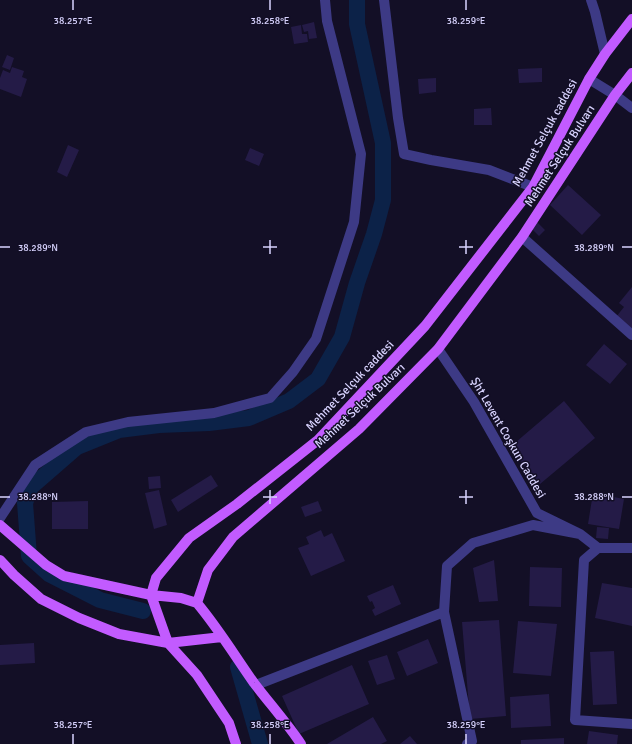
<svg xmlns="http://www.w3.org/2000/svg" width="632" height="744" font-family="Signika,sans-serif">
  <rect width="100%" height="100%" fill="#130f26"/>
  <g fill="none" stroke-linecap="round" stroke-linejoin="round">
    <!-- canal -->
    <path stroke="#0c2248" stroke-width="16" d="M143,611L100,600L49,574L29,556L25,503L31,487L77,447L119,430L159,425L209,423L249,418L289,401L318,379L342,337L357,283L374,234L383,200V143L357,24V0
      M238,667L260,744"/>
  </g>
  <!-- building -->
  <path fill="#241b47" d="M314,22L317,38L309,39L308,31L304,32L302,25Z
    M301,25L302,34H307L308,42L294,44L291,27Z
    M7,55L14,58L10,70L2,67Z
    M12,67L24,71L22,77L27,79L21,97L0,89V78L3,70L10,73Z
    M542,68V82L519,83L518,69Z
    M436,78V92L419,94L418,79Z
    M491,108L492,125H474V109Z
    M68,145L79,150L67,177L57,172Z
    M250,148L264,154L259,166L245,160Z
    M568,185L601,215L582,235L550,205Z
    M536,221L545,230L539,236L530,227Z
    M632,287V330L616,317L624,307L619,303Z
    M604,344L627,364L610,384L586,365Z
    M564,401L595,438L540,484L509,448Z
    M211,475L218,486L178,512L171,500Z
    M160,476L161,488L149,489L148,477Z
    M159,490L167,525L154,529L145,493Z
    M593,493L624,499L619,529L588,524Z
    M88,501V529H52V502Z
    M318,501L322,511L305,517L301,507Z
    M597,527L609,528L608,539L596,538Z
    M321,530L324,537L332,533L345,561L311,576L298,548L309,544L306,537Z
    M494,560L498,601L479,602L473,568Z
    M530,567L562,568L561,607L529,606Z
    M602,583L632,588V626L595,618Z
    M393,585L401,604L375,616L372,610L375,608L372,601L370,602L367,596Z
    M499,620L506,716L470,719L462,622Z
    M518,621L557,624L551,676L513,673Z
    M428,639L438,663L407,676L397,652Z
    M34,643L35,663L0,665V645Z
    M614,651L617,704L593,705L590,652Z
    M387,655L395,679L377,685L368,661Z
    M352,665L369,704L299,734L282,696Z
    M549,694L551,726L511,728L510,697Z
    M373,717L387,741L381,744H327Z
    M589,731L618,735L617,744H587Z
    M410,736L417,744H400Z
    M564,738V744H521V740Z"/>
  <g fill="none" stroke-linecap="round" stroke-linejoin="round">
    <!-- minor -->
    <path stroke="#3d3a85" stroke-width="10" d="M384,0L398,118L404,154L431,160L489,170L533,187
      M591,0L595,12L605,54
      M589,79L615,95L632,108
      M522,237L632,335
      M438,349L474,402L537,513L580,534L598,548H632
      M0,518L35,465L86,432L128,422L214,413L270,398L293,372L316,339L354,222L361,154L327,21L325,0
      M598,548L584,560L575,720L632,724
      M444,612L472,741L467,744
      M256,685L444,612L447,566L473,543L533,525L580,534"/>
    <!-- major -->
    <path stroke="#c25bff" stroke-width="10" d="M0,525L46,565L64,576L151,595L181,598L197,603
      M0,560L14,575L41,599L79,618L119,634L168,643L222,637
      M236,744L229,723L197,675L168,643L151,595L156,578L189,538L237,504L318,440L425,326L533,187L589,79L605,54L632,19
      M301,744C287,723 270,704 254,683C235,656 218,628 197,603L208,570L233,537L359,429L438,349L522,237L615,95L632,73"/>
  </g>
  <!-- ticks -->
  <path fill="none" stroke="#d9d4ff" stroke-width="1.5" d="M73,0V10M270,0V10M466,0V10M270,240V254M466,240V254M0,247H10M263,247H277M459,247H473M622,247H632M270,490V504M466,490V504M0,497H10M263,497H277M459,497H473M622,497H632M73,734V744M270,734V744M466,734V744"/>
  <g text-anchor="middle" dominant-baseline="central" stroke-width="3" stroke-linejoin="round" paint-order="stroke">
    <!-- street labels -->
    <g font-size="12" fill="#d9d4ff" stroke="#130f26">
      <text transform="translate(545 133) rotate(-61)">Mehmet Selçuk caddesi</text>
      <text transform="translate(560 156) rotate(-57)">Mehmet Selçuk Bulvarı</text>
      <text transform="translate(350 386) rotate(-46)">Mehmet Selçuk caddesi</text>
      <text transform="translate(360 406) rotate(-43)">Mehmet Selçuk Bulvarı</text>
      <text transform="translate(508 438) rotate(60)">Şht Levent Coşkun Caddesi</text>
    </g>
  </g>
  <g font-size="10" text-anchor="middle" fill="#d9d4ff" stroke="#130f26" stroke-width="3" stroke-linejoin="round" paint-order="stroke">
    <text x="73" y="24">38.257°E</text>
    <text x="270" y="24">38.258°E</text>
    <text x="466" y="24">38.259°E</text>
    <text x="38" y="251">38.289°N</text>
    <text x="594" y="251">38.289°N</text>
    <text x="38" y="500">38.288°N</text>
    <text x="594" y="500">38.288°N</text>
    <text x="73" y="728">38.257°E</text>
    <text x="270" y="728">38.258°E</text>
    <text x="466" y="728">38.259°E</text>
  </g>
</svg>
